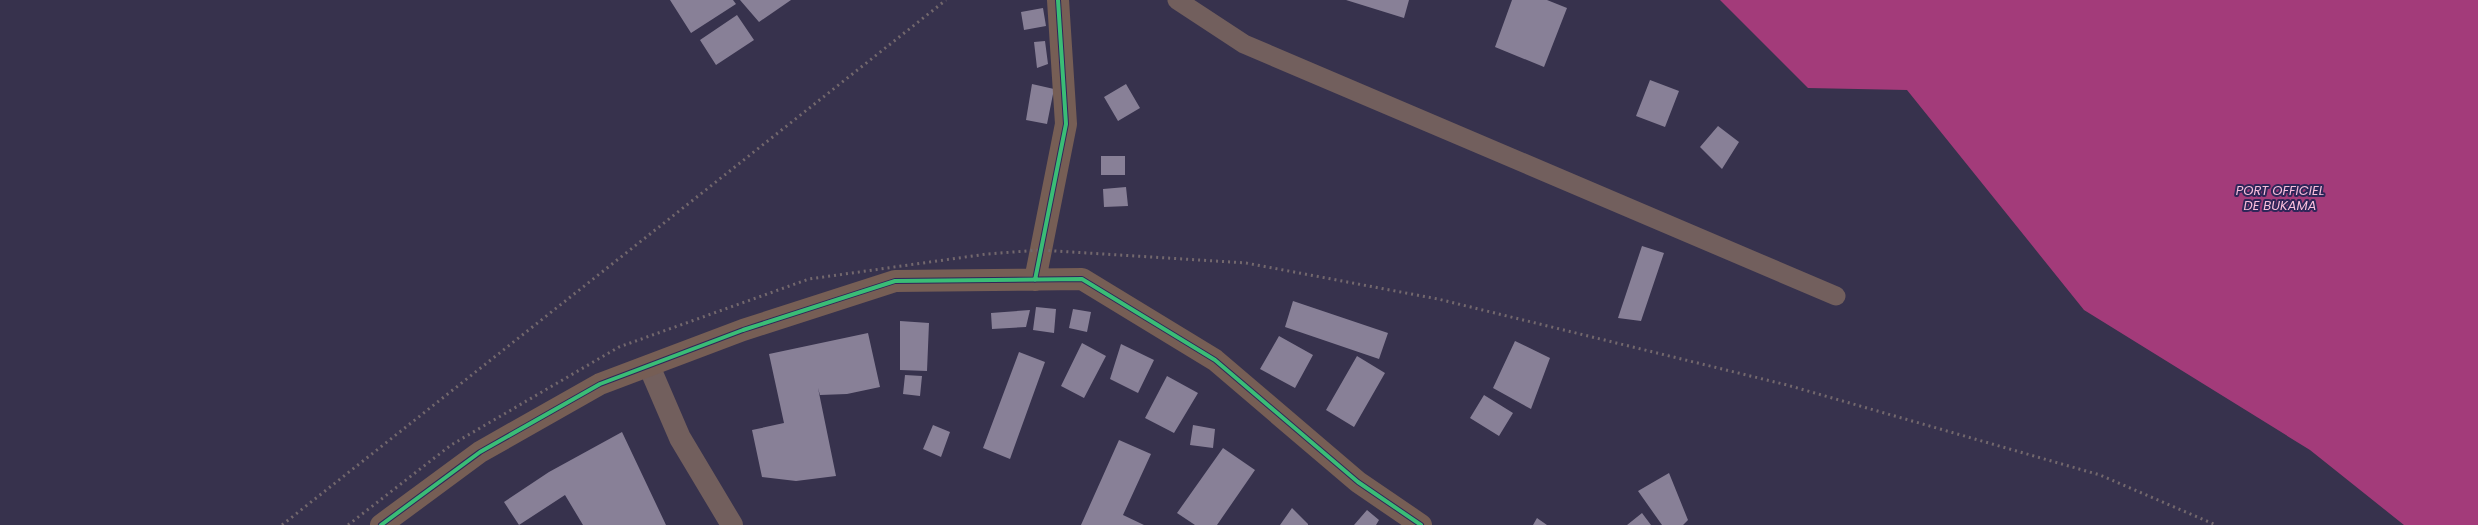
<svg xmlns="http://www.w3.org/2000/svg" width="2478" height="525" font-family="Poppins,sans-serif">
  <rect width="100%" height="100%" fill="#37324d"/>
  <!-- water -->
  <path fill="#a33b7a" d="M1720,0H2478V525H2404L2310,450L2084,310L1907,90L1808,88Z"/>
  <!-- building -->
  <path fill="#888097" d="M670,0H733L736,4L691,33Z
    M740,0H791L759,22Z
    M1346,0H1409L1404,18Z
    M1512,0H1547L1567,8L1544,67L1495,47Z
    M1043,8L1046,26L1024,30L1021,12Z
    M737,15L754,40L716,65L700,40Z
    M1045,41L1048,64L1037,68L1034,42Z
    M1650,80L1679,91L1665,127L1636,116Z
    M1032,84L1054,89L1047,124L1026,120Z
    M1126,84L1140,108L1118,121L1104,97Z
    M1718,126L1739,142L1722,169L1700,147Z
    M1101,156H1125V175H1101Z
    M1126,187L1128,206L1104,207L1103,189Z
    M1642,246L1664,253L1641,321L1618,318Z
    M1293,301L1388,333L1379,359L1285,327Z
    M1036,307L1056,309L1054,333L1033,330Z
    M1073,309L1091,312L1087,332L1069,328Z
    M1030,310L1026,327L992,329L991,313Z
    M900,321L929,323L927,371L900,370Z
    M868,333L880,387L847,394L820,395L818,388L836,476L796,481L762,477L752,430L784,423L769,354Z
    M1279,336L1313,355L1295,388L1260,369Z
    M1515,341L1550,358L1531,409L1493,388Z
    M1082,343L1106,356L1084,398L1061,386Z
    M1121,344L1154,360L1138,393L1110,379Z
    M1019,352L1045,362L1010,459L983,448Z
    M1357,356L1385,373L1354,427L1326,410Z
    M905,375L922,376L920,396L903,394Z
    M1167,376L1198,393L1174,433L1145,418Z
    M1484,395L1513,413L1499,436L1470,418Z
    M933,425L950,432L941,457L923,449Z
    M1193,425L1215,429L1213,448L1190,445Z
    M622,432L666,525H583L565,495L519,525L504,502L549,472Z
    M1119,440L1151,454L1123,515L1144,525H1081Z
    M1223,448L1255,470L1217,525H1195L1177,513Z
    M1669,473L1688,520L1683,525H1662L1638,491Z
    M1292,508L1308,524V525H1280Z
    M1367,510L1379,520L1376,525H1354Z
    M1642,513L1651,525H1627Z
    M1537,518L1547,525H1533Z"/>
  <g fill="none" stroke-linecap="round" stroke-linejoin="round">
    <!-- lane -->
    <path stroke="#725f5d" stroke-width="19" d="M1177,0L1244,44L1836,296"/>
    <!-- street -->
    <path stroke="#725f5d" stroke-width="22" d="M649,366L680,438L732,525"/>
    <!-- secondary -->
    <path stroke="#765e55" stroke-width="22" d="M1035,280L1066,124L1058,0
      M381,525L480,452L600,384L743,330L895,281L1082,279L1215,360L1358,482L1421,525"/>
    <!-- rail -->
    <path stroke="#73686d" stroke-width="3" stroke-dasharray="2 4" stroke-linecap="butt" d="M282,525L946,0
      M348,525L451,445L619,347L809,279L987,254L1040,250L1246,263L1438,299L1787,385L2100,475L2216,525"/>
    <!-- cycleway casing -->
    <g stroke="#2f2659" stroke-width="6">
      <path id="cycleway" d="M1035,280L1066,124L1058,0
        M381,525L480,452L600,384L743,330L895,281L1082,279L1215,360L1358,482L1421,525"/>
    </g>
    <!-- cycleway -->
    <use href="#cycleway" stroke="#3abd76" stroke-width="4"/>
  </g>
  <g text-anchor="middle" dominant-baseline="central" stroke-width="4" stroke-linejoin="round" paint-order="stroke">
    <!-- water labels -->
    <g font-size="13" font-style="italic" fill="#f9bedb" stroke="#2f2659">
      <text x="2280" y="190">PORT OFFICIEL<tspan x="2280" dy="15">DE BUKAMA</tspan></text>
    </g>
  </g>
</svg>
